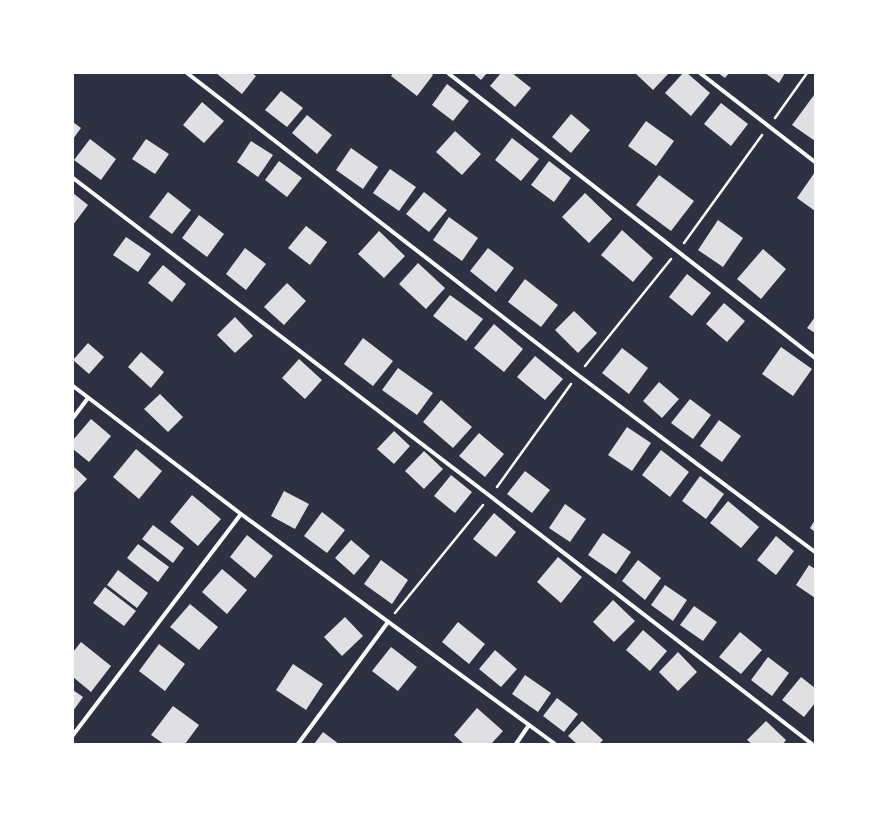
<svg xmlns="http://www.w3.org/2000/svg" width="888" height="817" font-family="'Nunito Sans',sans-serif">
  <rect width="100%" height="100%" fill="#2d3142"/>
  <!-- building -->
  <path fill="#e0e0e3" d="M216,73H252L256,76L242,94Z
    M393,73H431L433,75L417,96L391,76Z
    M473,73H487L481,80Z
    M501,73H512L531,88L515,107L490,86Z
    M635,73H669L653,90Z
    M683,73H687L710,93L691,116L665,93Z
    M718,73H729L725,78Z
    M765,73H785L779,83Z
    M447,84L469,101L453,121L432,105Z
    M281,91L303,108L287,127L265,110Z
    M814,95L815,96V141L792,125Z
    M202,102L224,121L204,143L183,125Z
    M721,103L748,124L731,146L704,124Z
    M571,114L590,130L571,153L552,137Z
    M307,115L332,135L317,154L292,133Z
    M646,121L674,141L656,166L628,146Z
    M73,122L81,128L73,139Z
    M455,131L481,154L462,175L436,152Z
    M512,138L539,159L521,181L495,160Z
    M90,139L116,159L101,180L74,160Z
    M146,139L169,154L155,174L132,159Z
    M251,141L273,155L258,177L237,162Z
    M351,148L378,167L363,189L336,170Z
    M279,161L302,178L287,197L265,180Z
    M549,161L571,178L554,202L531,185Z
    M390,169L416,187L399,211L373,193Z
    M815,172V211L797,198Z
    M659,175L694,201L671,231L636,205Z
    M168,192L191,210L172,234L149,217Z
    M424,192L447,210L429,232L406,214Z
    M73,193L88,205L73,225Z
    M585,193L612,219L589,243L562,217Z
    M199,215L224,234L207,257L182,238Z
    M449,217L478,238L462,261L433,240Z
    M718,220L743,238L723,267L698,250Z
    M306,226L327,242L310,265L288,248Z
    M622,230L653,258L633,282L601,255Z
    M379,231L405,256L384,278L358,254Z
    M126,237L151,254L138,272L113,255Z
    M245,248L266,264L246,290L226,274Z
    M488,248L514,268L496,292L470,271Z
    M763,249L786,269L761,299L737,279Z
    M418,263L445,288L426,309L399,284Z
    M163,265L186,284L172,302L148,283Z
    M687,274L711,293L692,316L669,297Z
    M525,279L558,305L541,327L508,302Z
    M287,283L306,301L284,325L264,307Z
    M450,295L483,319L466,341L433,316Z
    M724,303L745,321L727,342L706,324Z
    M574,311L597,333L578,353L555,330Z
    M235,317L253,336L235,353L217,335Z
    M815,317V333L807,328Z
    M494,324L523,349L504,372L474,348Z
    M363,338L393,361L373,386L344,364Z
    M88,343L104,357L89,374L73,360Z
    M781,347L812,369L793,396L762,374Z
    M622,348L648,368L629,394L602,373Z
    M141,352L164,372L151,388L128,367Z
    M535,356L563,379L545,400L517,377Z
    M299,359L322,380L305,399L282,378Z
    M398,368L433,393L417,415L382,390Z
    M659,382L679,399L662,418L643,401Z
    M160,394L183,417L168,432L144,409Z
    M690,399L711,415L693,439L671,423Z
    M441,400L472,427L453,448L423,422Z
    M91,419L111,436L89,462L73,449V440Z
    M719,420L741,436L722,462L700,446Z
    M627,427L651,443L632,471L608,455Z
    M394,431L410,446L394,464L377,449Z
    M479,433L504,454L485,477L459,456Z
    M136,449L162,471L139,499L113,477Z
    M661,450L689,472L670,497L642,475Z
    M424,451L443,469L424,489L405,471Z
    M73,466L87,479L73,494Z
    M525,471L550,490L532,513L507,494Z
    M451,475L472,492L455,513L434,496Z
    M700,476L724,494L706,519L682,501Z
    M284,491L309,504L295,529L271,516Z
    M192,495L221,519L198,546L170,522Z
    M728,501L759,527L741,548L710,523Z
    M565,504L586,519L570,542L549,528Z
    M322,512L345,530L327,553L304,536Z
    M494,513L516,532L496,557L473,539Z
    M815,520V532L810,528Z
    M153,525L184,548L173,563L142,539Z
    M603,533L631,552L616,574L588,555Z
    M247,535L273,556L255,578L230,557Z
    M776,536L794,551L776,575L757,560Z
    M351,540L370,556L354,575L335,558Z
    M138,544L169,567L158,582L127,558Z
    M558,557L582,577L561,603L537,582Z
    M381,560L408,580L392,604L364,584Z
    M638,560L661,578L645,600L622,581Z
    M809,565L815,569V598L796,585Z
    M222,569L247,590L227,614L202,592Z
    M118,570L148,593L137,608L107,585Z
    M665,585L687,600L673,621L651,605Z
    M105,587L136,611L124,626L93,603Z
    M613,600L635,621L614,642L593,622Z
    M190,604L218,627L199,650L170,627Z
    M694,606L717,622L703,641L680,625Z
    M345,617L363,636L342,656L324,637Z
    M458,622L485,644L469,664L442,642Z
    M643,630L667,651L650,671L626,650Z
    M740,632L762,650L741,674L719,657Z
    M81,642L111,666L91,692L73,677V652Z
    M159,644L185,664L165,691L139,671Z
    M391,647L417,667L398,691L372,671Z
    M495,650L517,669L501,687L479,669Z
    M678,652L697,672L678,691L659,672Z
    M768,657L789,673L772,696L751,680Z
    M293,664L323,684L306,710L276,690Z
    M525,675L551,693L538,712L512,694Z
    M801,677L815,688V703L804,717L782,700Z
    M73,690L83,697L73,711Z
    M557,698L578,714L564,732L543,716Z
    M173,706L199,725L185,744H164L151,735Z
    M477,708L503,731L491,744H464L454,735Z
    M582,721L603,740L599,744H577L568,736Z
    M766,721L786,740L783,744H752L747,740Z
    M323,732L339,744H314Z"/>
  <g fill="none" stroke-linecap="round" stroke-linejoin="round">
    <!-- path -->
    <path stroke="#fff" stroke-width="2.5" d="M775,118L807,73
      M684,243L762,135
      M585,366L671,259
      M497,487L571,384
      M395,613L483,505"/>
    <!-- minor -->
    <path stroke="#fff" stroke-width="4" d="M187,73L578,375L815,552
      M448,73L815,358
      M700,73L815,162
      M73,178L490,496L812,744
      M73,386L241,514L555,744
      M73,418L88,398
      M73,735L241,514
      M298,744L388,622
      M516,744L529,725"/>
  </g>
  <!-- border -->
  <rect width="888" height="817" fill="none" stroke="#ffffff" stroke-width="148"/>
</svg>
